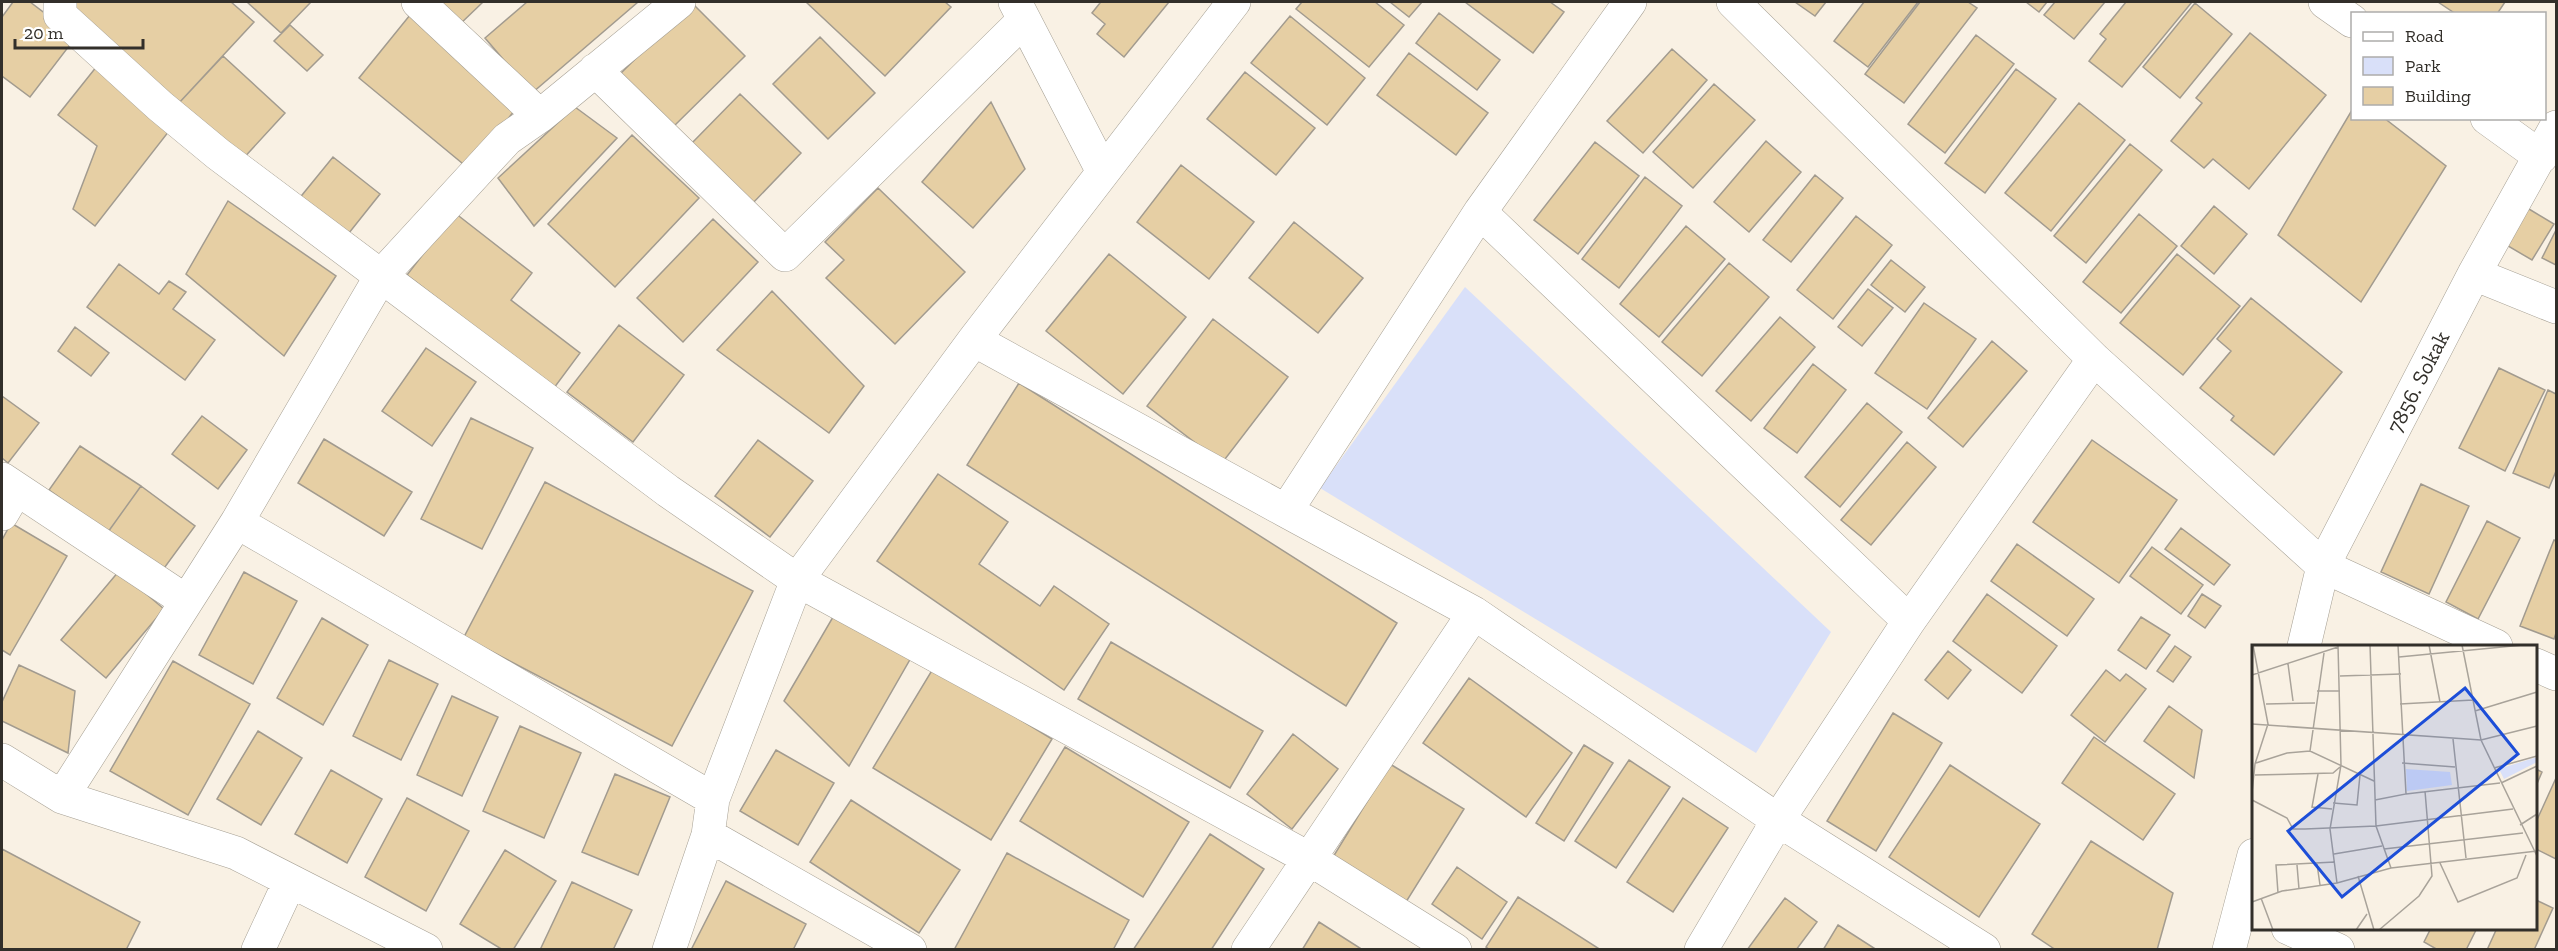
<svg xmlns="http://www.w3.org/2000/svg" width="2558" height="951" font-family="'Zilla Slab',serif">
  <rect width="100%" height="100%" fill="#f9f1e4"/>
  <!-- green -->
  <path fill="#d9e0f9" d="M1465,287L1831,632L1756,753L1320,488Z"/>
  <!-- building -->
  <path fill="#e6cfa4" stroke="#a29b8f" stroke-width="1.5" d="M13,2H30L76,37L30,97L2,76V17Z
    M68,2H231L254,22L178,104Z
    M247,2H311L281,33Z
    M433,2H483L457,27Z
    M527,2H638L532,93L485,38Z
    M806,2H945L951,7L885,76Z
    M1098,2H1169L1124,57L1097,34L1105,24L1092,13L1100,3Z
    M1302,2H1375L1404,25L1369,67L1296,9Z
    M1390,2H1422L1409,17Z
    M1465,2H1550L1564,12L1533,53Z
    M1795,2H1826L1815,16Z
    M1864,2H1918L1868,67L1834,41Z
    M1920,2H1968L1977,8L1904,103L1865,74Z
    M2026,2H2047L2039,12Z
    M2055,2H2105L2074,39L2044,15Z
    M2126,2H2192L2122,87L2089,61L2106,39L2100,34Z
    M2438,2H2505L2497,14H2456Z
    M692,3L745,56L670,130L617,77Z
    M2195,3L2232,34L2180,98L2143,67Z
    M1439,13L1500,60L1477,90L1416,43Z
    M410,15L519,105L468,168L359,78Z
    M1290,16L1365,78L1327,125L1251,63Z
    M290,25L323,55L307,71L274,41Z
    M2250,33L2326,95L2249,189L2213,159L2204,168L2171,141L2202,103L2196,98Z
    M1976,35L2014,64L1945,153L1908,124Z
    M820,37L875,93L828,139L773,84Z
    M1672,49L1707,80L1643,153L1607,121Z
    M1409,53L1488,113L1456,155L1377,95Z
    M223,56L285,113L240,162L178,104Z
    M97,66L173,126L95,226L73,209L97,146L58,115Z
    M2016,69L2056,99L1985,193L1945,163Z
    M1245,72L1315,128L1276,175L1207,119Z
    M1714,84L1755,120L1693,188L1653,152Z
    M740,94L801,153L752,204L691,144Z
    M991,102L1025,169L973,228L922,182Z
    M2079,103L2125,140L2051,231L2005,193Z
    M575,107L617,138L534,226L498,178Z
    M2352,110V118H2384L2446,166L2361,302L2278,235Z
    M632,135L699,198L615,287L548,224Z
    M1766,141L1801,172L1749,232L1714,202Z
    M1595,142L1639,176L1578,254L1534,220Z
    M2130,144L2162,170L2086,263L2054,236Z
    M333,157L380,194L345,238L298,200Z
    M1181,165L1254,222L1209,279L1137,222Z
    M1815,175L1843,198L1791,262L1763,240Z
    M1645,177L1682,206L1619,288L1582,259Z
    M878,188L965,272L895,344L826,278L844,260L825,242Z
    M228,201L336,276L284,356L186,274Z
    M2214,206L2247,234L2214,274L2181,246Z
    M2524,206L2554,224L2532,260L2503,243Z
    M455,213L532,273L511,300L580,353L554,388L407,275Z
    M2139,214L2177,246L2121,313L2083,282Z
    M1856,216L1892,245L1833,319L1797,290Z
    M713,219L758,262L683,342L637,298Z
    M1294,222L1363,278L1318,333L1249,278Z
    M1686,226L1725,259L1659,337L1620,304Z
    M2556,230V265L2542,258Z
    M1109,254L1186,317L1123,394L1046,331Z
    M2177,254L2240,306L2183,375L2120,323Z
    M1891,260L1925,287L1905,312L1871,285Z
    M1729,263L1769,297L1702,376L1662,342Z
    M119,264L159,294L169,281L186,292L173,309L215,340L185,380L87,307Z
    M1868,289L1893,308L1862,346L1838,327Z
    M772,291L864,386L829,433L717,350Z
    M2251,298L2342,372L2274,455L2231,420L2234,416L2200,388L2231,351L2217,339Z
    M1924,303L1976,339L1927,409L1875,373Z
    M1780,317L1815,347L1751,421L1716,391Z
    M1213,319L1288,377L1222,463L1147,406Z
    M619,325L684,375L633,442L567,392Z
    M75,327L109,353L91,376L58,351Z
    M1992,341L2027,371L1963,447L1928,418Z
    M426,348L476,382L432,446L382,411Z
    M1813,364L1846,390L1797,453L1764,428Z
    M2499,368L2545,390L2505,471L2459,448Z
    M1019,383L1397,623L1346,706L967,465Z
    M2548,390L2556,394V471L2549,488L2513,473Z
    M2,396L39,423L8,463L2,458Z
    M1867,403L1902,432L1840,507L1805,477Z
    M202,416L247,450L218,489L172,454Z
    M471,418L533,448L482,549L421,519Z
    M324,439L412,492L384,536L298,483Z
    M758,440L813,481L770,537L715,496Z
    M2092,440L2177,500L2119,583L2033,522Z
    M1907,442L1936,467L1871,545L1841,520Z
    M80,446L141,486L108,532L49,490Z
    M938,474L1008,522L979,564L1040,606L1054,586L1109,624L1064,690L877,561Z
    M545,482L753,591L672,746L464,637Z
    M2421,484L2469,506L2429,594L2381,572Z
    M141,486L195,526L162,571L108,532Z
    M2487,521L2520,538L2478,619L2446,602Z
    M11,523L67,556L10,655L2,650V540Z
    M2181,528L2230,565L2214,585L2165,549Z
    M2554,540L2556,541V633L2554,639L2520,626Z
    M2017,544L2094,599L2067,636L1991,581Z
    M2152,547L2203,585L2181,614L2130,576Z
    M119,571L164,609L106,678L61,640Z
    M244,572L297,601L253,684L199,655Z
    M1987,594L2057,646L2022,693L1953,641Z
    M2202,594L2221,606L2205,628L2188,616Z
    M840,605L916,649L849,766L784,701Z
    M2141,617L2170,635L2146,669L2118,650Z
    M322,618L368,645L323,725L277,698Z
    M1111,642L1263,731L1230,788L1078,699Z
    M2175,646L2191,657L2173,682L2157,671Z
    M1948,651L1971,670L1948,699L1925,680Z
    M389,660L438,684L401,760L353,736Z
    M173,661L250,704L188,815L110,771Z
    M19,665L75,691L68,753L2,721V702Z
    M934,667L1052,739L991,840L873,768Z
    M2106,670L2120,681L2126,674L2146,689L2105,742L2071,715Z
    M1469,678L1572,753L1526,817L1423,743Z
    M452,696L498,717L462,796L417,775Z
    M2169,706L2202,730L2194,778L2144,741Z
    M1893,713L1942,743L1876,851L1827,821Z
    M520,726L581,753L544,838L483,811Z
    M258,731L302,758L261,825L217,799Z
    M1293,734L1338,769L1292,829L1247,794Z
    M2094,737L2175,794L2143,840L2062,783Z
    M1584,745L1613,763L1564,841L1536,823Z
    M1065,747L1189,822L1143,897L1020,821Z
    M776,750L834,783L798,845L740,811Z
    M1629,760L1670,787L1616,868L1575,841Z
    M1390,764L1464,809L1406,902L1333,857Z
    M1950,765L2040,824L1979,917L1889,857Z
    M2536,769L2542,772L2536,786Z
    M331,770L382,799L347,863L295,834Z
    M615,774L670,797L638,875L582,852Z
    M2556,778V859L2536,849V822Z
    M407,798L469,831L426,911L365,877Z
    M1683,798L1728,828L1673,912L1627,882Z
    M851,800L960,870L919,933L810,862Z
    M1210,834L1264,869L1211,950H1133Z
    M2091,841L2173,893L2157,950H2056L2032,934Z
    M2,849L140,922L126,950H2Z
    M505,850L556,881L513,950H503L460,924Z
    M1007,853L1129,920L1113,950H954Z
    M1457,867L1507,902L1482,939L1432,904Z
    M726,881L806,924L793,950H691Z
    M572,882L632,910L613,950H540Z
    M1518,897L1601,950H1490L1486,947Z
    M1785,898L1817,922L1796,950H1747Z
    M2536,900L2553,908L2534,950H2487L2497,928H2536Z
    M1319,922L1363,950H1302Z
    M1838,925L1877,950H1823Z
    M2431,928H2477L2466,950H2438L2424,942Z"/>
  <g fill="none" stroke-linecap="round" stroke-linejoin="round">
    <!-- minor casing -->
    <g stroke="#a6a094" stroke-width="34">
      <path id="minor" d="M60,2V15L160,106L218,154L668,491L797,580L1308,858L1455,950
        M418,2L540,116
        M1015,2L1103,172
        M1733,2L2094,359L2323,566L2496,646
        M2325,2L2352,21
        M595,70L785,255L1023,21
        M2487,118L2541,157
        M1480,212L1909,621
        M2474,274L2556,307
        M974,340L1286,511L1480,212L1630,2
        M2,479L186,601
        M1286,511L1474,613L1778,820L1984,950
        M2,514L16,490
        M237,522L713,799
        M2304,646L2323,566L2474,274L2556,127
        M2536,665L2556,674
        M2,760L62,797L236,853L426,950
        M62,797L237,522L381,276L507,139L540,116L679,2
        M708,835L910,950
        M2288,928L2338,950
        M258,950L290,881
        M669,950L708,835L713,799L797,580L974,340L1234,2
        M1248,950L1474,613
        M1701,950L1778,820L1909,621L2094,359
        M2229,950L2254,855"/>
    </g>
    <!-- minor -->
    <use href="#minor" stroke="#fff" stroke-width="33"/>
  </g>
  <g text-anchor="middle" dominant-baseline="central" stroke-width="4.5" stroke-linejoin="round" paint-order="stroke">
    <!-- street labels -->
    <g font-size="22" fill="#322f2a" stroke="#fff">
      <text transform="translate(2418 382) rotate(-63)">7856. Sokak</text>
    </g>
  </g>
  <!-- overview -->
  <g transform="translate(2252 645)">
    <rect width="285" height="285" fill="#f9f1e4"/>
    <path d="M285,112V117L252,134L247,124ZM154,124L198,127L200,140L155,146Z" fill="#d9e0f9"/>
    <path fill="none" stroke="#a9a39a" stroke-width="1.5" d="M118,0L124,181L139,223M177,0L188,57M210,0L229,95L285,211M147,12L271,0M36,19L41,56M0,30L86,2M88,31L149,29M65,46H88M14,59L63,58M148,59L221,55M223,66L285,47M0,79L229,95L285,81M201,94L214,213M58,106L72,8M4,118L35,108L58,106L122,136M150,118L203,122M242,123L285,111M66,129L60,162L80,164M3,130L81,128L88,122M249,138L285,121M0,147L3,119L16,79L1,0M154,149L248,138M0,155L35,173L41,184H53L124,181L261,164M123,155L154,149L146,0M81,158L105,160L108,130M268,180L285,169M132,204L271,188M82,209L130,201M188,218L206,257L265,233L274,210M65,219L68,240M45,220L47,244M106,231L122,285M85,238L78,184L89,120L86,0M26,248L24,220L83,217M9,253L21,285M0,257L30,246L85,238L139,223L285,206M104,285L115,269M127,285L167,251L180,231L173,146"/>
    <path fill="#1d4ed8" fill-opacity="0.15" stroke="#1d4ed8" stroke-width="3" d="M213,43L266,109L90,252L36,186Z"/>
    <rect width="285" height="285" fill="none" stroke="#322f2a" stroke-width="3"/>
  </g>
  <!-- border -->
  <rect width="2558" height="951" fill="none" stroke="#322f2a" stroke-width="6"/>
  <!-- legend -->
  <rect x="2351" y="12" width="195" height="108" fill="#ffffff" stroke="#adacaa" stroke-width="1.5"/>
  <rect x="2363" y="32" width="30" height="9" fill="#ffffff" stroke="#adacaa" stroke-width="1.5"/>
  <text x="2405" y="42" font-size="18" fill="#322f2a">Road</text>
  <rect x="2363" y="57" width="30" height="18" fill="#d9e0f9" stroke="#adacaa" stroke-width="1.5"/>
  <text x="2405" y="72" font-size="18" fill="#322f2a">Park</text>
  <rect x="2363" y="87" width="30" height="18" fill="#e6cfa4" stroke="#adacaa" stroke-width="1.5"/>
  <text x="2405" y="102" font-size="18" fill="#322f2a">Building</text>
  <!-- scale -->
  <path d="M15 39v9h128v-9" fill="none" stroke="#322f2a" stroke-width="3"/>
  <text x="24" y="39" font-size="18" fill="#322f2a" stroke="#ffffff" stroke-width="4.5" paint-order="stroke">20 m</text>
</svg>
